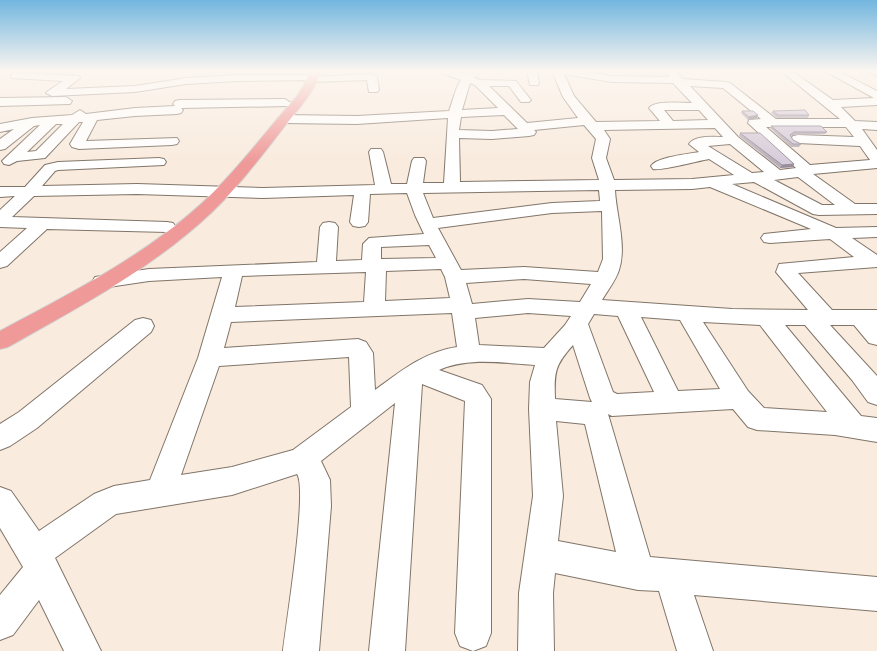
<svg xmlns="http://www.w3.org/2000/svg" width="877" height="651" font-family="Overpass,sans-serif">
  <rect width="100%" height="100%" fill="#f9ebde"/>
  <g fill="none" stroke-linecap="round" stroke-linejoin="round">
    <!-- minor casing -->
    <g stroke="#817569" stroke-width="2">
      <path id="minor" d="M441,71H456L465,74L471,71H483L474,78L480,80L516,81L531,100L529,102H521L509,86H489L527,123L578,118L563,97L552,71H582L612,76L669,77L665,71H676L683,79L726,82L730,83L776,119H840L781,71H792L833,100L874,98L825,71H838L877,91V105L841,107L855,121L877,122V130L862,129L877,150V168L813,174L855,204H877V214L819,215L813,214L754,182L732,184L836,228L877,227V237L852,238L877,255V267L798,273L832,310H877V345L869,343L854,325H830L877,376V405L868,402L852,380L805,325H785L861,416L877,418V442L835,435L757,430L748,427L733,409L612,416L608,414L650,557L877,577V611L694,595L713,651H677L659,591L638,590L555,573L553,593L554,651H518L519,593L533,496L529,409L530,382L535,365C504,363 468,357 439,370L482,385L491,399V633L486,646L473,651L460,646L455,633L465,401L422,384L405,651H369L395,403L321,461L330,480L331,506L319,651H283C286,624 308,489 297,474L232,495L116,514L55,558L101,651H64L39,600L13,635L0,640V595L23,567L0,528V487L11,491L39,531L94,494L114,486L150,480L198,358L222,277L149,281L102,288L95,287L92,282L95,277L149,269L317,262L320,227L323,223L329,222L335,223L338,227L336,261L362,260L363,244L369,238L424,234L415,215L407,193L370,194L368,222L365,226L359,227L353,226L350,222L354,195L263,198L137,194L34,196L12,217L167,222L173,223L176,227L173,231L167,232L47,229L7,266L0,268V252L27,228L0,227V210L15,196L0,197V187H25L45,165L58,162L159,158L164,159L166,162L164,165L58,170L55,171L42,186L137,184L263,188L375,185L369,152L371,149H381L383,152L391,184H407L412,161L414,158H424L426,161L423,183H444L448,118L357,124L283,123L277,119L283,115L357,116L449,111L457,87L461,80L442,73ZM564,74L612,82L673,83L692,103C683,103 654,100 649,108L660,121L596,122L574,96ZM470,83L475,85L498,108L462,110ZM690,86L723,88L761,119L749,120L748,123L796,168L780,170L738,137ZM664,110H699L708,120L673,121ZM504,115L518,129L492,131L459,130L461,117ZM584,125L596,139L592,158L599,180L460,182L459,138L492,139L529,136L534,135L536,132L534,130ZM766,127H846L854,137L798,135L793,136L791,139L793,142L798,143L860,146L870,160L810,165ZM715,128L723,137C713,137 695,135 689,144L699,152C688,154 657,157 651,166L653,169C660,171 698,161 709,159L734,175L692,179L614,180L606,158L610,139L604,130ZM730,144L764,172L752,173L708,146ZM798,177L835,205H822L774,180ZM710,187L811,229L764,234L761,238L764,242L770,243L830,239L854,257L779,264L776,272L808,310L732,309L602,300C608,290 616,280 619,270C627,245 616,214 615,190L692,189ZM599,190L600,201L552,203L433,218L423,193ZM602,211L603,259L598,272L524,267L461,270L438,228L552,213ZM429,245L436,258L381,259V247ZM441,269L445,277L450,298L385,301L386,271ZM366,272L364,302L235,307L242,276ZM524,279L591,284L580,302L528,299L472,304L466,283ZM452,313L457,347C424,352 401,371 375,390L373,353L366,342L358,339L224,348L231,322ZM528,313L571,316L565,325L544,348L479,345L475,318ZM594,314L618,316L654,392L617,394L613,392L588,324ZM641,317L680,320L720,389L678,391ZM703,322L760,325L827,412L764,408L748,391ZM573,345L590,398L592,402L555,399C554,372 555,365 573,345ZM349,357L351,407L293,450L232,467L181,475L219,366ZM556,421L585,424L616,552L558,541L563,496Z
        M527,71H537L539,83L538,85H530Z
        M867,71H877V76Z
        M16,73L79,76L80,78L66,89L135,86L186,78L236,75H305L309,77L372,74L377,77L379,90L377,92H369L367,80L313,82L309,80L236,81L186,84L135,92L52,96L46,93L48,91L63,81L12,78L11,76L12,74Z
        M66,97L72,101L70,104L0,106V98Z
        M285,99L291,103L289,106L181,108L183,110L181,113L177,114L135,116L97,120L86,141L177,138L179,141L177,144L172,145L79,149L72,147L70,144L83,122H79L45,158L17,161L9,165L4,164L2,161L40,125L34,126L5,149L0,150V139L14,129L0,132V124L32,118L72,115L80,110L86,114L135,108L175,106L173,104L175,101L179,100ZM56,124H63L36,151L27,152Z
        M143,318L151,320L154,326L151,332L37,428L10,446L0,450V424L19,412L135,320Z"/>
    </g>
    <!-- major casing -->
    <g stroke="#d1d0cf" stroke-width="2">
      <path id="major" d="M311,71H321C314,94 295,112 281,131C259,159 238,187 212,212C153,268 79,307 8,347L0,349V331C69,294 141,258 200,205C236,172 265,132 297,96L304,85Z"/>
    </g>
    <!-- minor -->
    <use href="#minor" fill="#fff" fill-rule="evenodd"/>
    <!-- major -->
    <use href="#major" fill="#ef9a99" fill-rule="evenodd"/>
  </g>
  <!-- wall -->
  <path fill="#b9afbb" d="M714,71H775L774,73L714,72Z
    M742,111L757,118L748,120L741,113Z
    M773,111L809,115L808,118H777L771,113Z
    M771,126L827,132L825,134L793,135L791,136L793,140L801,144L799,147H791L770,128Z
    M740,133L794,164L793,167L780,168L739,136Z"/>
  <!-- shaded-wall -->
  <path fill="#968f99" d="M758,115L757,118L748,120L749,117Z
    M794,164L793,167L780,168L782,165Z"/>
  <!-- building -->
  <path fill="#d7ccda" stroke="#968f99" d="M805,110L809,115H778L773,111Z
    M742,111H753L758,115L749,117Z
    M771,126H821L827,132H794L790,135L793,140L801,144H793Z
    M740,133H760L794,164L782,165Z"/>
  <!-- sky -->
  <linearGradient id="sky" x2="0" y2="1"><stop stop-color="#72b6df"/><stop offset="0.44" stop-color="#fcf6f0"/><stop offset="1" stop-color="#fcf6f0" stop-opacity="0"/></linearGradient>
  <rect width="877" height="162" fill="url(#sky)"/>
</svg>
